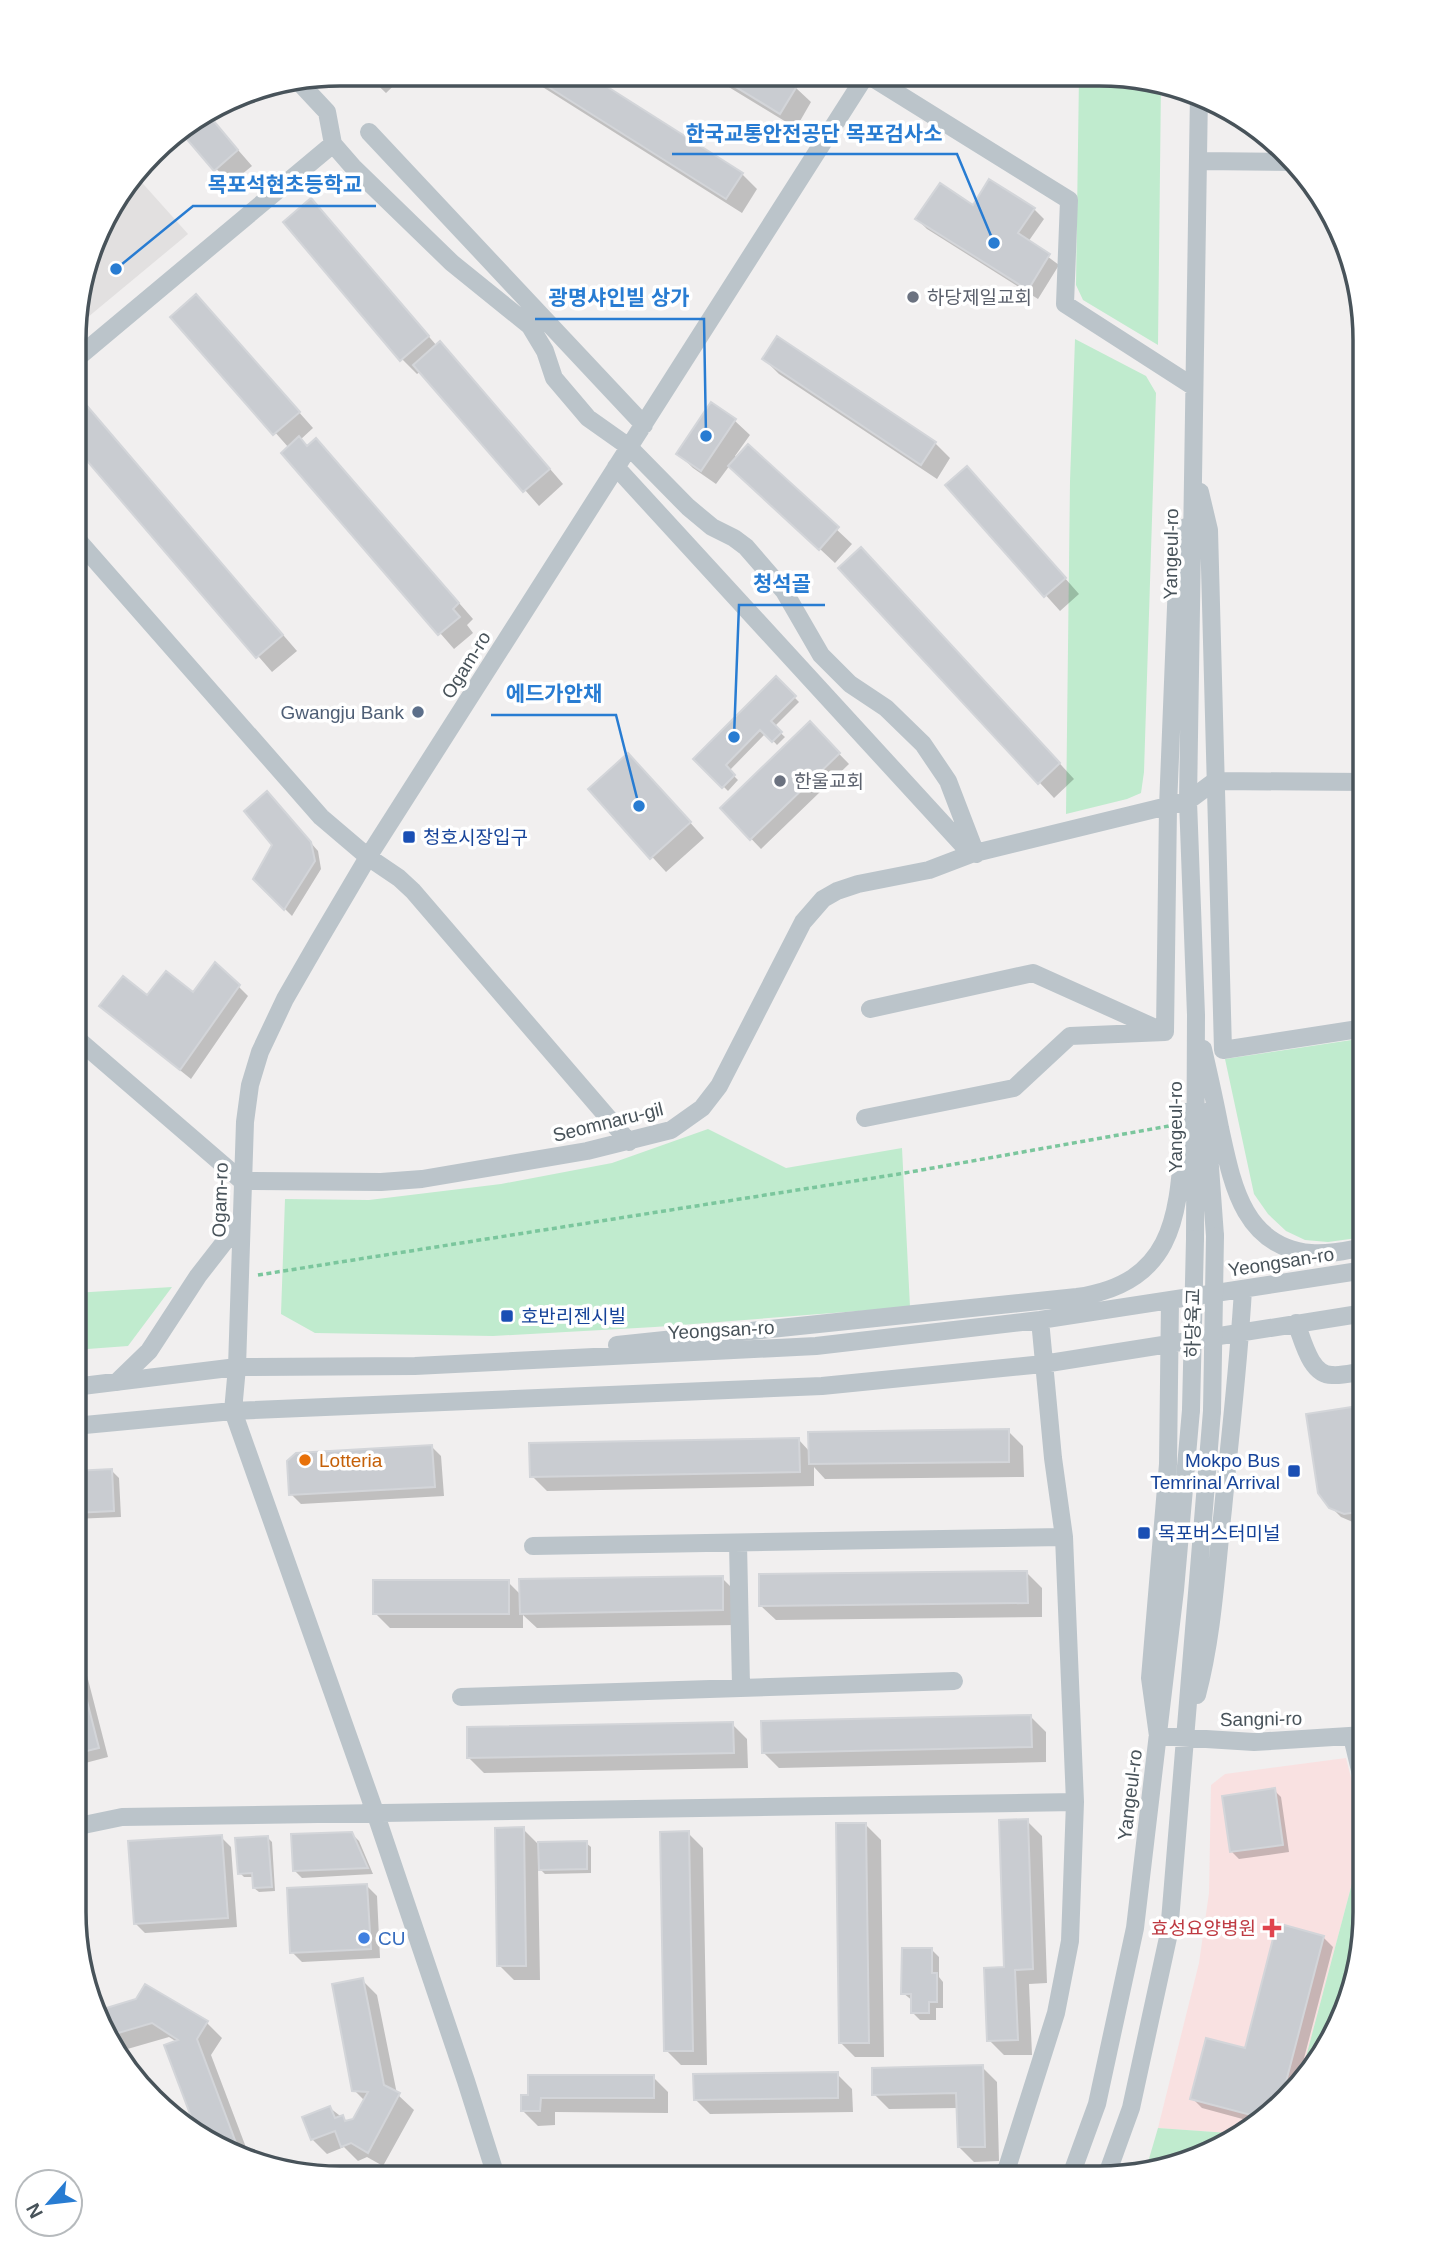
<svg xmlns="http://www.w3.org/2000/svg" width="1439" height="2252" font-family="Helvetica,'Noto Sans KR',sans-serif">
  <rect width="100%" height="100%" fill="#f1efef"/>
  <!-- education -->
  <path fill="#e2e0e0" d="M136,176L188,234L76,327V305L101,221Z"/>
  <!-- medical -->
  <path fill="#f9e1e1" d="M1346,1758L1358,1805L1354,1876L1298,2087L1261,2124L1243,2134L1158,2128L1199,1963L1209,1893L1211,1785L1225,1774Z"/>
  <!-- green -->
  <path fill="#c0ebce" d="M1079,76H1135L1161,83L1158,345L1083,300L1076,285Z
    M1075,339L1146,376L1156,393L1144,772L1141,793L1127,799L1066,814L1070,481Z
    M1365,1038V1237L1328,1242L1305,1240L1286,1231L1268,1214L1254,1194L1225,1059Z
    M708,1129L786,1168L902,1148L910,1307L655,1327L493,1336L315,1333L281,1314L285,1199L369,1200L501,1184L612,1163Z
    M172,1287L128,1346L74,1350V1293Z
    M1365,1875V1931L1345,2014L1311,2074L1298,2087L1354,1876Z
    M1158,2128L1243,2134L1201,2158L1146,2169Z"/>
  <!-- shadow -->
  <path fill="#0003" d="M366,74H406L386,93Z
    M522,74H583L742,174L757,189L742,213Z
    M709,75H775L796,88L811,102L796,128Z
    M206,113L252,166L230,184L181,129Z
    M311,200L437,346L440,344L455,359L563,484L539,506L421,371L417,374L402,359Z
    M973,207L1034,209L1044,219L1028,242L1059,265L1038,299L927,229L917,219Z
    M196,296L313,428L300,440L308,448L331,456L473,619L467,625L473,633L454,649L283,453L289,448L173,317Z
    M778,339L935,443L950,458L937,479L779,374L764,359Z
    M76,395L297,651L272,672L76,446Z
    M735,421L750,435L735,456L737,458L748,446L852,544L835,563L730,465L716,484L693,468L678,453Z
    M981,483L1079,594L1060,611L947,485Z
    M876,564L1074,779L1054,798L841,569Z
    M776,679L799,702L774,727L785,737L777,745L766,733L729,771L738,780L728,791L696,759Z
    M810,724L849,764L761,849L722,808Z
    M643,770L704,838L666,872L591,790Z
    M274,801L318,851L321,869L292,916L255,879L274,845Z
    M216,964L248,996L191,1079L111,1015L147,998L193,995Z
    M1365,1407V1522L1355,1523L1341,1517L1330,1506L1308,1415Z
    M1008,1431L1023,1446L1024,1477L825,1479L814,1467V1486L547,1491L532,1476L799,1440L810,1452Z
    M432,1447L441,1456L444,1496L301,1504L291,1494Z
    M112,1471L119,1478L121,1517L74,1519V1473Z
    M1027,1573L1042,1588V1617L776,1620L761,1606Z
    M722,1578L737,1593V1625L537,1628L523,1615V1628H390L375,1613L508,1582L521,1595Z
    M74,1625L108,1757L74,1766Z
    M1031,1717L1046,1732V1762L779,1768L764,1753Z
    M732,1724L747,1739L748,1768L484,1773L469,1758Z
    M1274,1790L1281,1797L1289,1852L1239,1859L1232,1852Z
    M1027,1821L1042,1836L1047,1983L1029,1984L1032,2055H1004L989,2040L1006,1969Z
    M866,1825L881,1840L884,2057H855L840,2042Z
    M523,1829L538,1844L586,1843L591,1847V1873L545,1874L538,1867L540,1980H514L499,1965Z
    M688,1833L703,1848L707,2065H681L666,2050Z
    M352,1834L359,1841L373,1874L302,1878L295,1871Z
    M221,1837L231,1847L237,1927L145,1933L135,1923Z
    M267,1837L272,1842L275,1891L259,1892L254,1888V1877H244L240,1873Z
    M367,1886L377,1896L380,1958L302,1962L292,1952Z
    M1323,1937L1333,1947L1296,2089L1261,2124L1202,2108L1192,2098L1246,2050Z
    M932,1950L939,1957V1977L943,1982V2008H936V2020H920L912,2012L913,2001L903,1993Z
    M362,1980L377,1995L397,2094L414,2110L383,2166L367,2157L358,2161L344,2147L327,2154L312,2139L330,2108L348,2122L354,2120L365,2101L354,2090Z
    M102,2011L207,2023L222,2038L211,2055L250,2158L244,2160L238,2158L200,2137L166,2046L177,2042L169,2037L124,2050L109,2035Z
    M982,2067L997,2082L999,2161L974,2162L959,2147L958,2108L889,2109L874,2094Z
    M837,2074L852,2089L853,2112L710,2114L695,2099Z
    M653,2077L668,2092V2113L555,2112V2125L538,2126L523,2111V2096Z"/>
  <!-- building -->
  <path fill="#c9ccd1" stroke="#d3d5d9" stroke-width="2" d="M528,74H587L743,173L726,199Z
    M716,75H778L797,86L780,114Z
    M207,113L238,150L214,171L179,130Z
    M989,179L1035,208L1018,233L1050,254L1028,290L915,219L940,183L973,205Z
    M311,198L429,336L400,361L283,222Z
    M196,294L300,412L273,435L170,317Z
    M777,336L936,442L921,465L762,359Z
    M440,341L550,469L523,492L413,365Z
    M76,393L283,635L256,658L76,448Z
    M711,402L736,419L701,471L676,454Z
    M299,436L307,446L316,438L459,603L453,609L460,617L438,635L281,453Z
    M748,444L839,527L819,550L728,466Z
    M967,466L1066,578L1044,597L945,485Z
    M861,547L1060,763L1038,784L838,568Z
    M776,676L796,696L771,721L782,732L772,742L760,730L726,765L735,775L722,788L693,759Z
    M810,721L840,753L750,840L720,808Z
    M628,753L691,822L650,859L588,789Z
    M267,791L311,842L315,861L284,910L253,879L272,845L244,811Z
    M215,962L240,985L180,1070L99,1006L123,976L147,995L166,971L193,992Z
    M1365,1405V1511L1344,1514L1329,1508L1318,1493L1306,1414Z
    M1009,1429V1462L809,1464L808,1432Z
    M799,1438L800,1472L530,1477L529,1443Z
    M432,1445L435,1487L289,1495L287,1461L296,1453Z
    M112,1469L114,1511L74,1513V1471Z
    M1027,1571L1028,1603L759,1606V1574Z
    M723,1576V1610L520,1614L519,1579Z
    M373,1580H509V1614H373Z
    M74,1650L99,1748L74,1754Z
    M1031,1715L1032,1747L762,1753L761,1721Z
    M733,1722L734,1753L467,1758V1727Z
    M1275,1788L1283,1845L1230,1852L1222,1796Z
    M1028,1819L1033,1969L1015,1970L1018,2040L987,2041L984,1968L1004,1967L999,1820Z
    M836,1823H866L869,2043H839Z
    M524,1827L526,1966H497L495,1828Z
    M689,1831L693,2051H664L660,1832Z
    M352,1832L368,1868L293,1871L291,1834Z
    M222,1835L228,1918L134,1924L128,1841Z
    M268,1836L272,1887L253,1888L252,1873L238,1874L235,1838Z
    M587,1841V1869L539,1870L538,1842Z
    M367,1884L371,1949L290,1953L287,1888Z
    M1277,1923L1324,1936L1280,2105L1266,2119L1190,2099L1206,2038L1245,2048Z
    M902,1948H932V1973H937V2002H929V2013H911V1994H901Z
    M363,1978L384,2085L400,2093L368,2153L351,2143L341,2147L335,2131L311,2140L302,2117L330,2106L335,2118L343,2115L345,2121L353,2119L368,2092L352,2091L332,1984Z
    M145,1984L208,2021L197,2039L236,2143L221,2149L198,2135L164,2045L178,2040L152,2023L108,2036L100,2010L136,1999Z
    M983,2065L985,2147H958L956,2093L872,2095V2068Z
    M838,2072V2098L694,2100L693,2074Z
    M528,2075H654V2098H541L540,2111H521V2095H528Z"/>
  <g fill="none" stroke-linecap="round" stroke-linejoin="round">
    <!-- path -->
    <path stroke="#7bc69d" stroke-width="3.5" stroke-dasharray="5 3.5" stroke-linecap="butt" d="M258,1275L899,1174L1169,1126"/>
    <!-- minor -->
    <path stroke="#bbc4ca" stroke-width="18" d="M868,75L1069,200L1065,304L1194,387
      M299,82L327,112L333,144L353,167L452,263L530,326L545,351L554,378L588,418L629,447L688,507L712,527L734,538L746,547L784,591L821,655L850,684L886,708L923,744L948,781L976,854
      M369,132L644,425
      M1199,161L1295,162
      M76,359L333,144
      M616,467L971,854
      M1200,492L1209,530L1223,1050L1365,1028
      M75,537L321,817L368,857L399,878L413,891L629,1142
      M870,1009L1033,973L1162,1031
      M1165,1032L1168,807L1178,557L1186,527
      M75,1037L242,1181L381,1182L422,1179L587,1151L671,1130L702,1108L719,1086L803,922L823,899L837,891L858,884L929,870L971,854L1188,801L1215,781L1365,782
      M1203,1049C1209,1075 1215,1102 1220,1128C1232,1183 1243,1247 1311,1253C1329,1255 1348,1250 1365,1247
      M1206,1112L1215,1236
      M865,1118L1014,1088L1070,1036L1165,1032
      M1195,1239L1196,1015L1188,801L1199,93
      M1170,1300L1168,1464L1150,1678L1158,1736L1254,1742L1365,1735
      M1296,1323C1303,1340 1310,1375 1332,1375C1343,1376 1355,1372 1365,1371
      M617,1345L1077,1297C1186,1281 1177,1199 1186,1112
      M117,1382L149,1351L198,1276L240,1222
      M74,1387L237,1367L415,1366L816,1346L1040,1320L1365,1270
      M74,1426L233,1411L822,1386L1043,1364L1365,1313
      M738,1543L741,1686
      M533,1546L1064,1537
      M1197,1695C1213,1634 1216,1571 1223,1509C1230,1436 1239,1362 1243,1289
      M461,1697L954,1681
      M1352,1737L1365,1791
      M74,1827L122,1817L1075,1802
      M496,2176L466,2081L375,1812L233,1411L237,1367L245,1122L250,1085L260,1052L285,999L319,940L368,857L866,75
      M1106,2177L1131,2108L1169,1933L1212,1411
      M997,2178L1007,2168L1056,2013L1070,1941L1075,1802L1064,1537L1053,1458L1040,1320
      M1070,2178L1097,2104L1135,1928L1175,1590L1191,1410"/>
    <!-- minor-bridge -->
    <path stroke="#bbc4ca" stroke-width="18" d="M1191,1410L1195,1239
      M1212,1411L1215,1236"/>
  </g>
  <!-- markers -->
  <g fill="#6b7280" stroke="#fff" stroke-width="2.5">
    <circle cx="913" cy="297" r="7"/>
    <circle cx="780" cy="781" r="7"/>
  </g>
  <circle fill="#5c6f8a" stroke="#fff" stroke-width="2.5" cx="418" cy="712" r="7"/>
  <g fill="#1a4fb4" stroke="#fff" stroke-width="2.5">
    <rect x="402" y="830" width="14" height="14" rx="3.5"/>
    <rect x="500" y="1309" width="14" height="14" rx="3.5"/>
    <rect x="1287" y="1464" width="14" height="14" rx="3.5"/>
    <rect x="1137" y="1526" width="14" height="14" rx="3.5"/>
  </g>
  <circle fill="#e8710a" stroke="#fff" stroke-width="2.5" cx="305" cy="1460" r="7"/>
  <path fill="#e0444e" stroke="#fff" stroke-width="2.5" d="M1268.5 1917.5h7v7h7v7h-7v7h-7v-7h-7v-7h7z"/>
  <circle fill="#3f7fe0" stroke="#fff" stroke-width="2.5" cx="364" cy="1938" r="7"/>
  <g text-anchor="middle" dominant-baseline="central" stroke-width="7" stroke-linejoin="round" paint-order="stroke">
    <!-- worship labels -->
    <g font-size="19" fill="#5b616d" stroke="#fff" text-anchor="start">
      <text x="927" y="297">하당제일교회</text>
      <text x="794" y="781">한울교회</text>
    </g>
    <!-- street labels -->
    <g font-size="19" fill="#48535a" stroke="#fff">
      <text transform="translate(1171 554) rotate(-89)">Yangeul-ro</text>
      <text transform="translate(466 665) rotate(-58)">Ogam-ro</text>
      <text transform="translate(608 1122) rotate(-14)">Seomnaru-gil</text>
      <text transform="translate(1175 1127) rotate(-90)">Yangeul-ro</text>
      <text transform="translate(220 1200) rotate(-88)">Ogam-ro</text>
      <text transform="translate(1281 1262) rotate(-9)">Yeongsan-ro</text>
      <text transform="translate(1193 1323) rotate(-89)">하당육교</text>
      <text transform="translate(721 1330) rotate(-3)">Yeongsan-ro</text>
      <text transform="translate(1261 1719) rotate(-1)">Sangni-ro</text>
      <text transform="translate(1130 1795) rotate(-83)">Yangeul-ro</text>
    </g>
    <!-- service labels -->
    <g font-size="19" fill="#4e5e75" stroke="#fff" text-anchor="end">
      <text x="404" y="712">Gwangju Bank</text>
    </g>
    <!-- transit labels -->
    <g font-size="19" fill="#164399" stroke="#fff" text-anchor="start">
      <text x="423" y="837">청호시장입구</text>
      <text x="521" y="1316">호반리젠시빌</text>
      <text x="1280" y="1460" text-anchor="end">Mokpo Bus<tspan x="1280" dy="22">Temrinal Arrival</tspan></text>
      <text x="1158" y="1533">목포버스터미널</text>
    </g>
    <!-- food labels -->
    <g font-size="19" fill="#c56008" stroke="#fff" text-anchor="start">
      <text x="319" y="1460">Lotteria</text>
    </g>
    <!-- health labels -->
    <g font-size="19" fill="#be3a42" stroke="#fff" text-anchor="end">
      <text x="1256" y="1928">효성요양병원</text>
    </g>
    <!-- shop labels -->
    <g font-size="19" fill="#366cbe" stroke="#fff" text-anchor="start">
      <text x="378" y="1938">CU</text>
    </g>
  </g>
  <!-- crop -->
  <path d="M0 0H1439V2252H0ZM340 86H1099A254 254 0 0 1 1353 340V1912A254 254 0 0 1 1099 2166H340A254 254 0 0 1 86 1912V340A254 254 0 0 1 340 86Z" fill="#fff" fill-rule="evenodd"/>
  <path fill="none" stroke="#48535a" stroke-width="3.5" d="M340 86H1099A254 254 0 0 1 1353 340V1912A254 254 0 0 1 1099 2166H340A254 254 0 0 1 86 1912V340A254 254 0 0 1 340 86Z"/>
  <!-- callouts -->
  <path fill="none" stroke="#287cd2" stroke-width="2.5" d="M994 243L957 154H672M116 269L193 206H376M706 436L704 319H535M734 737L739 605H825M639 806L616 715H491"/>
  <g fill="#287cd2" stroke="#fff" stroke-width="2.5">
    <circle cx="994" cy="243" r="7"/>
    <circle cx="116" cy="269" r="7"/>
    <circle cx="706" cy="436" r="7"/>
    <circle cx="734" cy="737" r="7"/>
    <circle cx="639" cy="806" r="7"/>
  </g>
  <g font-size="21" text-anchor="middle" font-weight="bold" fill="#287cd2" stroke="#fff" stroke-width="7" stroke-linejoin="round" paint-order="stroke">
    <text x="814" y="141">한국교통안전공단 목포검사소</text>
    <text x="285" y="192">목포석현초등학교</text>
    <text x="619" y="305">광명샤인빌 상가</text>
    <text x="782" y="591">청석골</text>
    <text x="554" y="701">에드가안채</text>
  </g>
  <!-- north arrow -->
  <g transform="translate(49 2203) rotate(242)"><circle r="33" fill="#ffffff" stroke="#b6babd" stroke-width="2"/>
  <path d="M0-5L12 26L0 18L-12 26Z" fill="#287cd2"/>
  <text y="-10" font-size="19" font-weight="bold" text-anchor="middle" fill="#48535a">N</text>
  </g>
</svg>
